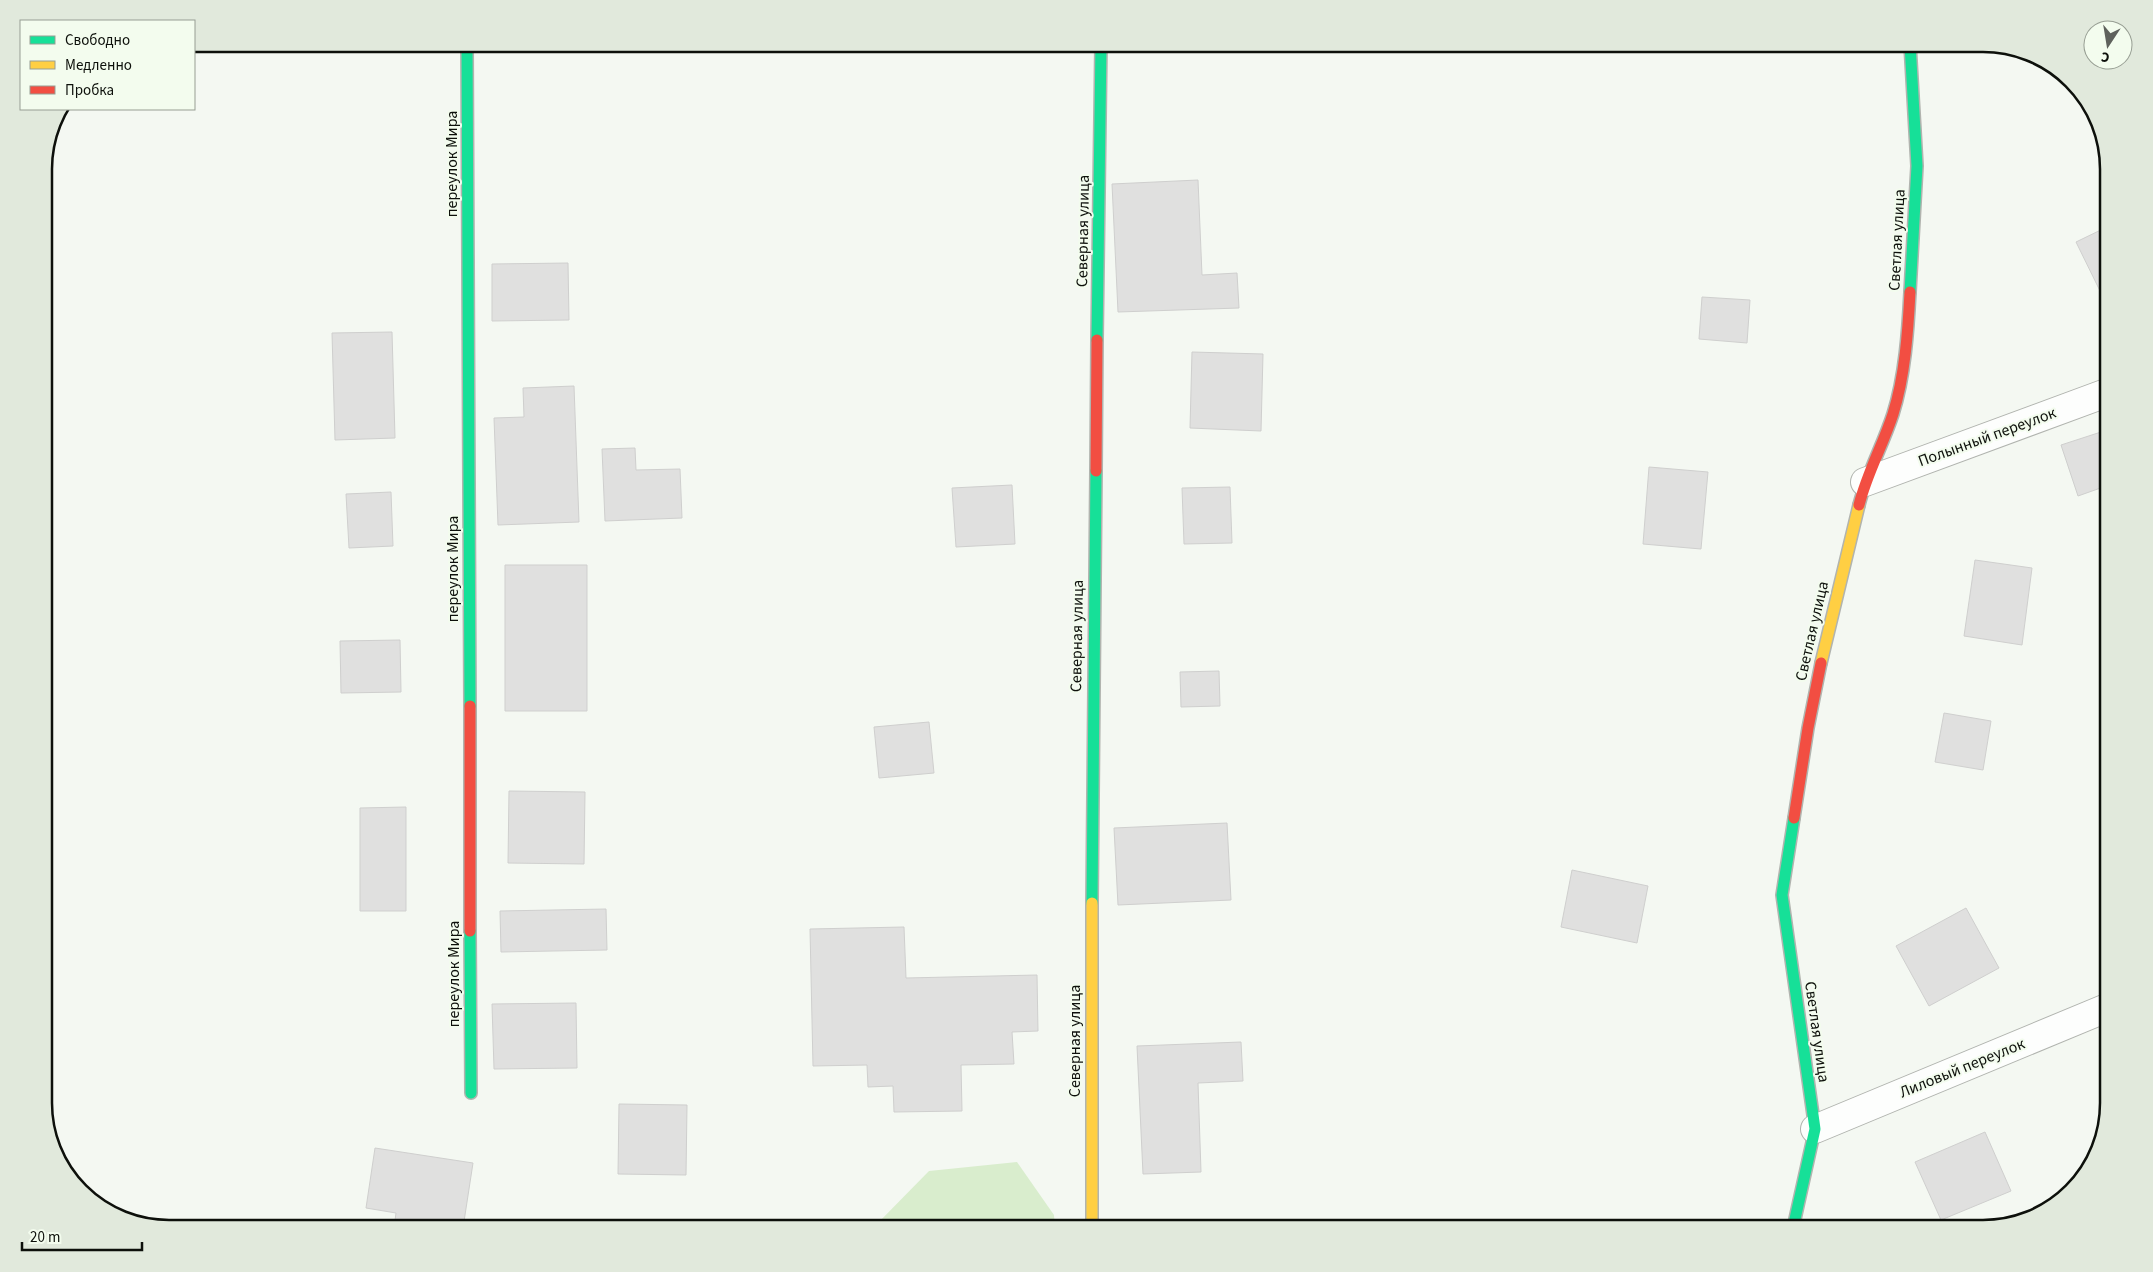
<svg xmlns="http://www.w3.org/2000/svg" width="2153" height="1272" font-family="'Source Sans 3',sans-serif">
  <rect width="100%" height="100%" fill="#f4f8f2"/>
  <!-- green -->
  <path fill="#d9edcd" d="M1017,1162L1054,1215L1055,1228H873L929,1171Z"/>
  <!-- building -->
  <path fill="#e0e0df" stroke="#cfcfce" d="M278,44H367V46Z
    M653,44H700V46L653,47Z
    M858,44H978V46L858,47Z
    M1198,180L1202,275L1237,273L1239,308L1118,312L1112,184Z
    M2109,226V294L2103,297L2076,242Z
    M568,263L569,320L492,321V264Z
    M1702,297L1750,300L1747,343L1699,339Z
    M392,332L395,438L335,440L332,333Z
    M1192,352L1263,354L1261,431L1190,428Z
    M574,386L579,522L498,525L494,418L524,417L523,388Z
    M2104,431L2109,446V485L2078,496L2061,445Z
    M635,448L636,470L680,469L682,518L605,521L602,449Z
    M1649,467L1708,472L1701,549L1643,544Z
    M1012,485L1015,544L956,547L952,488Z
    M1230,487L1232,543L1184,544L1182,488Z
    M391,492L393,546L349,548L346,494Z
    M1975,560L2032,568L2022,645L1964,636Z
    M505,565H587V711H505Z
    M400,640L401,692L341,693L340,641Z
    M1219,671L1220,706L1181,707L1180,672Z
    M1944,713L1991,721L1983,770L1935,762Z
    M929,722L934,773L879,778L874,727Z
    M509,791L585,792L584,864L508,863Z
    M406,807V911H360V808Z
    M1227,823L1231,900L1118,905L1114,828Z
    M1572,870L1648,886L1637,943L1561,927Z
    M1966,908L1999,968L1929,1006L1896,946Z
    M606,909L607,950L501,952L500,911Z
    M904,927L906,978L1037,975L1038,1031L1012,1032L1014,1064L961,1065L962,1111L894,1112L893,1086L868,1087L867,1065L813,1066L810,929Z
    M576,1003L577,1068L494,1069L492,1004Z
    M1241,1042L1243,1081L1198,1083L1201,1172L1143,1174L1137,1046Z
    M619,1104L687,1105L686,1175L618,1174Z
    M1985,1132L2011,1191L1941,1220L1915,1162Z
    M375,1148L473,1163L463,1228H394L396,1213L366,1208Z"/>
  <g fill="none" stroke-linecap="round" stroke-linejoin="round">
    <!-- street casing -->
    <g stroke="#b1b4af" stroke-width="30">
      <path id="street" d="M1865,482L2109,392
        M1815,1129L2109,1007"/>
    </g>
    <!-- fast casing -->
    <g stroke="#b1b4af" stroke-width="14">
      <path id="fast" d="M467,44L470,706
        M1910,44L1917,166L1910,292
        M1097,340L1101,44
        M1092,903L1096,471
        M470,931L471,1093
        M1793,1228L1815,1129L1782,895L1794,818"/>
    </g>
    <!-- slow casing -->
    <g stroke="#b1b4af" stroke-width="14">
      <path id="slow" d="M1821,663L1859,505
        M1092,903V1228"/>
    </g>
    <!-- jam casing -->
    <g stroke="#b1b4af" stroke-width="14">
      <path id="jam" d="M1096,471L1097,340
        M1859,505C1867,473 1883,445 1893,414C1905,376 1908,331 1910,292
        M470,706V931
        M1794,818L1808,728L1821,663"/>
    </g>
    <!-- street -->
    <use href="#street" stroke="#fdfefd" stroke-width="28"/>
    <!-- fast -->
    <use href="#fast" stroke="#16e098" stroke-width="11"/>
    <!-- slow -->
    <use href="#slow" stroke="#ffcf43" stroke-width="11"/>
    <!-- jam -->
    <use href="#jam" stroke="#f24e42" stroke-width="11"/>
  </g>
  <g text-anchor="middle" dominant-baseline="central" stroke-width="4" stroke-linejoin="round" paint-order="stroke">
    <!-- street labels -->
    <g font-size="16" fill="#0d100b" stroke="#f3fcee">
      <text transform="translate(452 164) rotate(-90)">переулок Мира</text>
      <text transform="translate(1083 231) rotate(-89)">Северная улица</text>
      <text transform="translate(1897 240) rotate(-87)">Светлая улица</text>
      <text transform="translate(1987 437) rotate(-20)">Полынный переулок</text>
      <text transform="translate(453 569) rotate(-90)">переулок Мира</text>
      <text transform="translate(1812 631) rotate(-77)">Светлая улица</text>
      <text transform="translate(1077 636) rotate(-89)">Северная улица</text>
      <text transform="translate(454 974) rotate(-90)">переулок Мира</text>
      <text transform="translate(1817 1032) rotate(82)">Светлая улица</text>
      <text transform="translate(1075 1041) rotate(-90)">Северная улица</text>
      <text transform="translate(1962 1068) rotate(-22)">Лиловый переулок</text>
    </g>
  </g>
  <!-- crop -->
  <path d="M0 0H2153V1272H0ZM169 52H1983A117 117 0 0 1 2100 169V1103A117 117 0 0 1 1983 1220H169A117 117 0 0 1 52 1103V169A117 117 0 0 1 169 52Z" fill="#e1e9dc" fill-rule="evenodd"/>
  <path fill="none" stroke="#0d100b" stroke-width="2.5" d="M169 52H1983A117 117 0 0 1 2100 169V1103A117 117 0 0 1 1983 1220H169A117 117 0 0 1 52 1103V169A117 117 0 0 1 169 52Z"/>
  <!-- legend -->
  <rect x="20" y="20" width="175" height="90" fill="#f3fcee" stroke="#979e93"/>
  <rect x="30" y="36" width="25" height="8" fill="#16e098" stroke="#979e93"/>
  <text x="65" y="45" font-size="15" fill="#0d100b">Свободно</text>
  <rect x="30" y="61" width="25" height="8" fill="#ffcf43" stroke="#979e93"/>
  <text x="65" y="70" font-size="15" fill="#0d100b">Медленно</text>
  <rect x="30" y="86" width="25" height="8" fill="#f24e42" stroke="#979e93"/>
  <text x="65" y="95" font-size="15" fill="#0d100b">Пробка</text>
  <!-- north arrow -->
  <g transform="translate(2108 45) rotate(192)"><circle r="24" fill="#f3fcee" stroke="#979e93"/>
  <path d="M0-4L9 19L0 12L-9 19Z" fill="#5e615c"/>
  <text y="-8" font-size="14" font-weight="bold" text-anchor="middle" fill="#0d100b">С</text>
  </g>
  <!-- scale -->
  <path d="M22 1242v8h120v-8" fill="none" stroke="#0d100b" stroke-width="2.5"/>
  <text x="30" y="1242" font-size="15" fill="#0d100b" stroke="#f3fcee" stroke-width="4" paint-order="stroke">20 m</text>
</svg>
